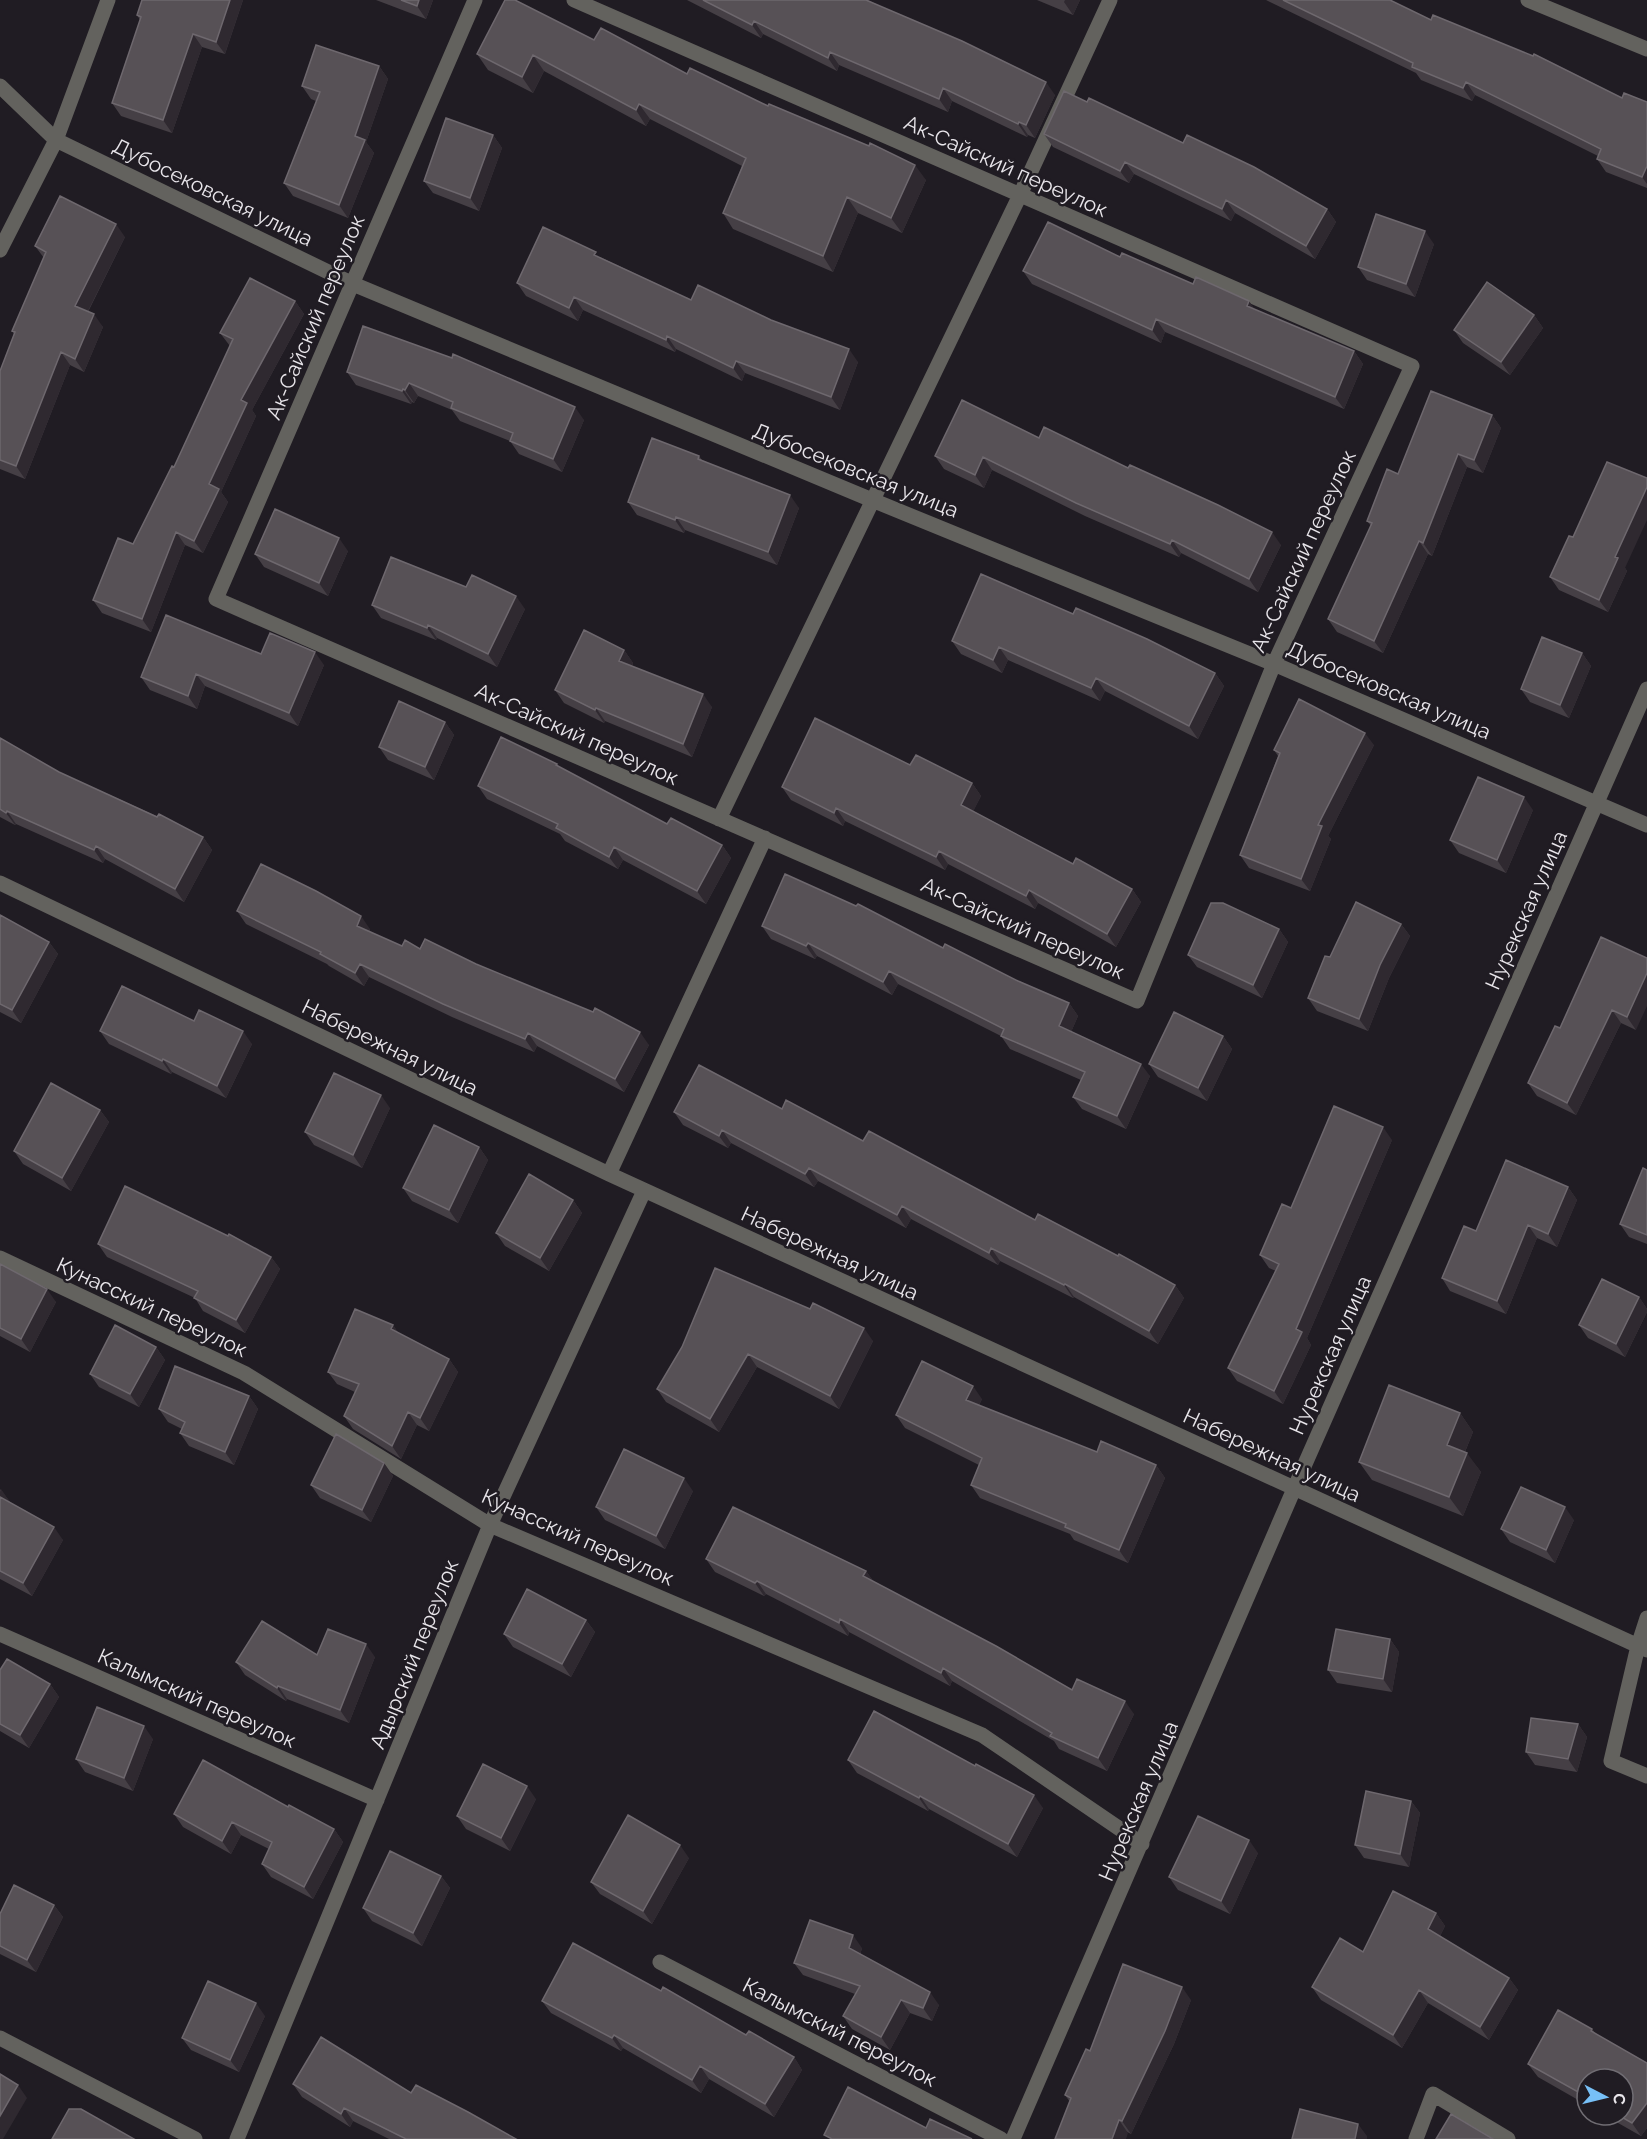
<svg xmlns="http://www.w3.org/2000/svg" width="1647" height="2139" font-family="Raleway,sans-serif">
  <rect width="100%" height="100%" fill="#201c23"/>
  <g fill="none" stroke-linecap="round" stroke-linejoin="round">
    <!-- minor -->
    <path stroke="#63625e" stroke-width="15" d="M475,0L216,599L1137,1001L1274,664L1412,366L574,0
      M1528,0L1647,49
      M0,86L56,140L353,284L872,500L1274,664L1647,825
      M0,250L56,140L108,0
      M719,819L1020,195L1110,0
      M0,883L609,1174L1647,1650
      M609,1174L765,838
      M0,1258L244,1373L490,1525L982,1735L1142,1844
      M1647,1618L1638,1646L1611,1761L1647,1776
      M0,1634L377,1800
      M660,1962L1001,2139
      M0,2038L195,2139
      M237,2139L490,1525L644,1191
      M1013,2139L1294,1489L1647,689
      M1416,2139L1433,2094L1508,2139"/>
  </g>
  <!-- wall -->
  <path fill="#453f45" d="M243,0L225,54L202,47L172,133L121,116L112,103L140,20L137,15Z
    M376,0H433L426,19Z
    M687,0H868L1055,95L1035,138L1028,135L1027,137L952,101L948,112L839,65L837,71L763,34L761,38Z
    M1037,0H1080L1073,15Z
    M1266,0H1390L1431,20L1622,98L1647,102V188L1606,172L1597,159L1598,156L1475,95L1472,101L1421,80L1416,73Z
    M594,40L687,74L768,106L926,180L902,233L858,213L833,272L733,229L723,213L742,166L650,119L646,126L544,71L533,93L488,70L477,54Z
    M379,66L388,79L366,142L374,153L348,218L293,196L284,183L316,101L311,99L302,86Z
    M1087,102L1183,143L1327,209L1336,222L1315,259L1235,213L1231,221L1134,174L1129,183L1053,147L1044,134Z
    M493,135L502,148L479,211L433,193L424,181Z
    M125,237L88,312L103,327L84,372L70,365L25,479L0,469V371L14,334L12,331L44,258L35,246Z
    M1434,244L1415,297L1367,280L1358,267Z
    M600,257L691,300L858,362L840,410L745,373L742,381L676,349L675,352L583,310L578,321L526,296L517,283Z
    M1120,257L1193,284L1354,351L1363,364L1344,409L1165,332L1161,343L1032,284L1023,271Z
    M295,301L304,314L252,410L256,416L221,492L228,502L203,553L185,545L151,632L102,613L93,600L133,544L174,467L230,346L220,333Z
    M1534,315L1543,328L1510,375L1463,343L1454,330Z
    M363,326L584,420L562,472L519,454L510,441L460,421L452,410L418,396L414,403L412,402L411,404L356,385L347,372Z
    M1492,415L1501,428L1483,473L1467,467L1432,556L1428,554L1383,653L1337,632L1328,619L1371,526L1367,521L1398,474Z
    M1039,438L1281,545L1258,592L1181,553L1179,557L1085,516L992,470L984,488L944,469L935,456Z
    M699,456L702,460L799,508L777,565L685,530L684,533L637,515L628,502Z
    M1573,537L1625,568L1627,571L1608,612L1559,590L1550,577Z
    M348,551L328,596L264,567L255,554Z
    M466,587L525,609L497,667L437,638L436,640L381,618L372,605Z
    M1073,614L1215,673L1224,686L1198,739L1105,691L1100,701L1008,660L1002,673L961,654L952,641Z
    M624,650L633,663L632,666L712,707L692,757L605,721L604,723L564,703L555,690Z
    M1582,653L1591,666L1569,718L1530,702L1521,689Z
    M261,654L324,665L298,726L205,686L197,709L150,690L141,677Z
    M445,722L454,735L434,780L388,760L379,747Z
    M0,738L59,772L203,837L212,850L184,902L105,859L103,863L16,824L15,825L0,817Z
    M1374,745L1328,836L1331,839L1310,891L1249,868L1240,855L1278,756L1274,750Z
    M557,764L559,767L667,824L722,845L731,858L706,904L623,860L618,869L565,841L560,834L487,799L478,786Z
    M910,765L972,783L981,796L973,811L1073,864L1132,889L1141,902L1116,947L1038,903L1035,909L948,864L945,870L845,821L843,826L791,800L782,787Z
    M1533,810L1506,873L1459,853L1450,840Z
    M237,911L370,929L369,932L402,946L420,949L476,964L649,1045L624,1092L537,1046L534,1052L452,1017L369,977L364,986L329,966L327,964L246,924Z
    M0,915L49,942L58,954L21,1023L0,1012Z
    M1401,924L1410,936L1389,978L1368,1031L1317,1011L1308,998Z
    M762,926L943,948L1069,1003L1078,1016L1071,1032L1150,1076L1126,1129L1082,1109L1073,1097L1081,1080L1010,1049L1001,1036L898,984L892,995L817,956L815,959L771,939Z
    M1279,929L1288,942L1262,998L1197,967L1188,955Z
    M1601,937L1636,1030L1621,1023L1576,1115L1537,1096L1528,1083L1560,1028Z
    M194,1021L252,1044L226,1098L172,1072L171,1074L109,1044L100,1031Z
    M1223,1036L1232,1049L1207,1101L1158,1077L1149,1064Z
    M390,1108L362,1168L314,1145L305,1132Z
    M782,1109L863,1141L1035,1220L1118,1256L1175,1285L1184,1298L1158,1344L1074,1297L1073,1298L1000,1261L998,1265L911,1219L906,1228L818,1181L814,1187L731,1143L728,1148L683,1125L674,1112Z
    M100,1110L109,1122L71,1191L23,1164L14,1151Z
    M1392,1140L1307,1338L1311,1345L1283,1404L1237,1381L1228,1368L1276,1271L1269,1268L1260,1255L1291,1208Z
    M479,1147L488,1160L458,1223L412,1201L403,1188Z
    M1647,1170V1244L1629,1237L1620,1224Z
    M1568,1187L1577,1200L1557,1247L1537,1238L1506,1314L1450,1291L1442,1278L1476,1231Z
    M573,1200L582,1213L549,1271L505,1246L496,1233Z
    M98,1244L271,1257L280,1269L245,1333L203,1311L195,1298L107,1257Z
    M0,1264L56,1302L30,1352L0,1336Z
    M1639,1297L1647,1309V1312L1625,1357L1588,1338L1579,1325Z
    M810,1309L873,1341L839,1409L757,1367L719,1432L666,1402L657,1389Z
    M393,1325L398,1333L449,1359L458,1372L429,1431L417,1425L401,1459L353,1429L344,1416L355,1392L337,1384L328,1372Z
    M156,1347L165,1360L139,1407L99,1387L90,1374Z
    M249,1396L258,1409L234,1465L189,1446L180,1433L182,1429L168,1422L159,1409Z
    M982,1399L979,1405L1097,1452L1156,1465L1165,1478L1128,1563L1074,1540L1070,1534L980,1498L971,1485L979,1465L905,1428L896,1415Z
    M1460,1413L1473,1432L1465,1452L1481,1472L1463,1516L1372,1480L1359,1462Z
    M384,1463L393,1476L371,1522L320,1498L311,1485Z
    M0,1489L10,1502L63,1540L32,1596L0,1579Z
    M693,1491L665,1549L605,1520L596,1507Z
    M1574,1520L1555,1563L1510,1542L1501,1529Z
    M706,1559L866,1571L873,1581L1072,1690L1134,1714L1107,1771L1059,1749L1054,1741L952,1681L950,1686L849,1632L848,1636L766,1594L764,1596L715,1572Z
    M586,1620L595,1632L571,1677L513,1647L504,1634Z
    M1390,1639L1399,1652L1392,1692L1337,1683L1328,1670Z
    M317,1655L375,1657L349,1723L287,1699L286,1701L245,1675L236,1662Z
    M0,1670L50,1684L59,1697L29,1748L0,1731Z
    M1578,1724L1587,1737L1577,1772L1535,1765L1526,1752Z
    M153,1739L133,1791L85,1772L76,1759Z
    M848,1760L1043,1808L1017,1857L929,1809L928,1811L857,1773Z
    M536,1799L510,1851L466,1829L457,1816Z
    M1411,1801L1420,1813L1409,1867L1364,1858L1355,1845Z
    M288,1807L334,1829L343,1842L313,1899L271,1877L262,1864L269,1849L241,1835L231,1854L183,1827L174,1814Z
    M1258,1853L1230,1914L1178,1890L1169,1877Z
    M689,1858L652,1924L600,1894L591,1882Z
    M441,1876L450,1888L422,1946L372,1921L363,1908Z
    M54,1905L63,1917L36,1972L0,1954V1914Z
    M1436,1913L1445,1926L1440,1936L1509,1978L1518,1990L1489,2040L1428,2003L1402,2048L1321,2000L1312,1987L1363,1952Z
    M862,1948L860,1955L939,2005L932,2021L910,2013L890,2050L852,2029L843,2016L855,1994L803,1975L794,1963Z
    M661,1991L746,2035L794,2057L802,2070L774,2117L709,2079L701,2093L623,2048L621,2051L551,2013L542,2001Z
    M1191,2000L1174,2044L1131,2134L1070,2102L1065,2095L1090,2051Z
    M265,2016L239,2072L191,2050L182,2038Z
    M1592,2029L1596,2034L1647,2063V2128L1641,2136L1604,2115H1623L1587,2079V2105L1538,2077L1528,2064Z
    M293,2084L411,2093L516,2139H389L353,2121L350,2127L302,2097Z"/>
  <!-- shaded-wall -->
  <path fill="#2f2930" d="M230,0H243L225,54L216,42Z
    M419,0H433L426,19L417,6Z
    M1065,0H1080L1073,15L1064,2Z
    M754,21L763,34L761,38L752,25Z
    M193,34L202,47L172,133L163,120Z
    M830,52L839,65L837,71L828,58Z
    M533,55L544,71L533,93L522,77Z
    M379,66L388,79L366,142L374,153L348,218L339,205L355,136Z
    M1046,82L1055,95L1035,138L1026,125Z
    M1466,82L1475,95L1472,101L1463,88Z
    M943,88L952,101L948,112L939,99Z
    M639,104L650,119L646,126L636,110Z
    M1019,122L1028,135L1027,137L1018,124Z
    M493,135L502,148L479,211L470,198Z
    M1125,162L1134,174L1129,183L1120,171Z
    M915,165L926,180L902,233L891,218Z
    M1647,166V184L1642,177Z
    M847,197L858,213L833,272L823,256Z
    M1226,200L1235,213L1231,221L1222,209Z
    M1327,209L1336,222L1315,259L1306,246Z
    M116,224L125,237L84,319L75,306Z
    M1425,231L1434,244L1415,297L1406,284Z
    M574,297L583,310L578,321L569,308Z
    M295,301L304,314L252,410L256,416L221,492L228,502L203,553L194,541L209,484L241,400Z
    M1249,301L1258,314L1247,306Z
    M94,314L103,327L84,372L75,359Z
    M1534,315L1543,328L1510,375L1501,362Z
    M1156,319L1165,332L1161,343L1152,330Z
    M667,336L676,349L675,352L666,340Z
    M849,349L858,362L840,410L831,397Z
    M1354,351L1363,364L1344,409L1335,397Z
    M61,352L70,365L25,479L16,466Z
    M736,361L745,373L742,381L733,368Z
    M409,383L418,396L414,403L405,390Z
    M403,389L412,402L411,404L402,391Z
    M575,407L584,420L562,472L553,459Z
    M1492,415L1501,428L1483,473L1474,460Z
    M1458,454L1467,467L1432,556L1423,543Z
    M983,457L992,470L984,488L975,475Z
    M1647,487V520L1625,568L1627,571L1608,612L1599,600L1615,557Z
    M790,495L799,508L777,565L768,552Z
    M676,517L685,530L684,533L675,520Z
    M176,532L185,545L151,632L142,619Z
    M1272,532L1281,545L1258,592L1249,579Z
    M339,538L348,551L328,596L319,583Z
    M1172,540L1181,553L1179,557L1170,544Z
    M1419,541L1428,554L1383,653L1374,641Z
    M516,596L525,609L497,667L488,654Z
    M428,625L437,638L436,640L427,628Z
    M999,647L1008,660L1002,673L993,660Z
    M624,650L633,663L628,674L619,661Z
    M315,652L324,665L298,726L289,713Z
    M1582,653L1591,666L1569,718L1560,705Z
    M1215,673L1224,686L1198,739L1189,726Z
    M196,674L205,686L197,709L188,696Z
    M1096,678L1105,691L1100,701L1091,688Z
    M703,694L712,707L692,757L683,744Z
    M596,708L605,721L604,723L595,710Z
    M445,722L454,735L434,780L425,767Z
    M1365,733L1374,745L1328,836L1331,839L1310,891L1301,879L1318,825Z
    M972,783L981,796L970,818L961,805Z
    M1524,797L1533,810L1506,873L1497,860Z
    M836,808L845,821L843,826L834,813Z
    M7,811L16,824L15,825L6,813Z
    M203,837L212,850L184,902L175,889Z
    M722,845L731,858L706,904L697,891Z
    M96,846L105,859L103,863L94,850Z
    M614,847L623,860L618,869L609,857Z
    M939,851L948,864L945,870L936,857Z
    M1132,889L1141,902L1116,947L1107,934Z
    M1029,890L1038,903L1035,909L1026,896Z
    M361,916L370,929L366,939L357,926Z
    M1401,924L1410,936L1389,978L1368,1031L1359,1019L1380,965Z
    M1279,929L1288,942L1262,998L1253,985Z
    M49,942L58,954L21,1023L12,1010Z
    M808,943L817,956L815,959L806,946Z
    M360,964L369,977L364,986L355,973Z
    M889,971L898,984L892,995L883,982Z
    M1647,973V1006L1636,1030L1627,1017Z
    M1069,1003L1078,1016L1068,1039L1059,1026Z
    M1612,1010L1621,1023L1576,1115L1567,1103Z
    M243,1031L252,1044L226,1098L217,1086Z
    M640,1032L649,1045L624,1092L615,1079Z
    M528,1033L537,1046L534,1052L525,1039Z
    M1223,1036L1232,1049L1207,1101L1198,1088Z
    M163,1059L172,1072L171,1074L162,1061Z
    M1141,1064L1150,1076L1126,1129L1117,1116Z
    M381,1095L390,1108L362,1168L353,1155Z
    M100,1110L109,1122L71,1191L62,1178Z
    M1383,1127L1392,1140L1307,1338L1311,1345L1283,1404L1274,1391L1296,1329Z
    M722,1130L731,1143L728,1148L719,1136Z
    M479,1147L488,1160L458,1223L449,1210Z
    M809,1168L818,1181L814,1187L805,1174Z
    M1568,1187L1577,1200L1557,1247L1548,1234Z
    M573,1200L582,1213L549,1271L540,1258Z
    M902,1206L911,1219L906,1228L897,1215Z
    M1528,1225L1537,1238L1506,1314L1497,1301Z
    M991,1248L1000,1261L998,1265L989,1253Z
    M271,1257L280,1269L245,1333L236,1320Z
    M1065,1284L1074,1297L1073,1298L1064,1285Z
    M1175,1285L1184,1298L1158,1344L1149,1331Z
    M47,1289L56,1302L30,1352L21,1339Z
    M1639,1297L1647,1309V1312L1625,1357L1616,1344Z
    M393,1325L402,1338L391,1329Z
    M864,1328L873,1341L839,1409L830,1396Z
    M156,1347L165,1360L139,1407L130,1394Z
    M748,1354L757,1367L719,1432L710,1419Z
    M449,1359L458,1372L429,1431L420,1418Z
    M973,1386L982,1399L975,1413L966,1400Z
    M249,1396L258,1409L234,1465L225,1452Z
    M408,1412L417,1425L401,1459L392,1446Z
    M1460,1413L1473,1432L1460,1464L1447,1445Z
    M1467,1453L1481,1472L1463,1516L1449,1497Z
    M384,1463L393,1476L371,1522L362,1510Z
    M1156,1465L1165,1478L1128,1563L1119,1550Z
    M684,1478L693,1491L665,1549L656,1536Z
    M1,1489L10,1502L0,1498V1492Z
    M1565,1507L1574,1520L1555,1563L1546,1550Z
    M54,1527L63,1540L32,1596L23,1583Z
    M866,1571L875,1583L863,1576Z
    M757,1581L766,1594L764,1596L755,1583Z
    M840,1619L849,1632L848,1636L839,1623Z
    M586,1620L595,1632L571,1677L562,1664Z
    M1390,1639L1399,1652L1392,1692L1383,1679Z
    M366,1644L375,1657L349,1723L340,1710Z
    M943,1668L952,1681L950,1686L941,1673Z
    M50,1684L59,1697L29,1748L20,1735Z
    M278,1686L287,1699L286,1701L277,1688Z
    M1125,1701L1134,1714L1107,1771L1098,1758Z
    M1578,1724L1587,1737L1577,1772L1568,1759Z
    M144,1726L153,1739L133,1791L124,1778Z
    M527,1786L536,1799L510,1851L501,1838Z
    M1034,1795L1043,1808L1017,1857L1008,1844Z
    M920,1796L929,1809L928,1811L919,1798Z
    M1411,1801L1420,1813L1409,1867L1400,1854Z
    M232,1822L241,1835L231,1854L222,1841Z
    M334,1829L343,1842L313,1899L304,1887Z
    M1249,1840L1258,1853L1230,1914L1221,1901Z
    M680,1845L689,1858L652,1924L643,1911Z
    M441,1876L450,1888L422,1946L413,1933Z
    M54,1905L63,1917L36,1972L27,1960Z
    M1436,1913L1445,1926L1437,1942L1428,1929Z
    M853,1935L862,1948L858,1961L849,1948Z
    M1509,1978L1518,1990L1489,2040L1480,2027Z
    M1182,1987L1191,2000L1174,2044L1131,2134L1122,2121Z
    M1419,1990L1428,2003L1402,2048L1393,2035Z
    M930,1992L939,2005L932,2021L923,2008Z
    M901,2000L910,2013L890,2050L881,2037Z
    M256,2003L265,2016L239,2072L230,2060Z
    M614,2035L623,2048L621,2051L612,2038Z
    M794,2057L802,2070L774,2117L765,2104Z
    M700,2066L709,2079L701,2093L692,2080Z
    M18,2085L27,2098L3,2139H0V2116Z
    M1647,2103V2128L1641,2136L1632,2123Z
    M344,2108L353,2121L350,2127L341,2114Z
    M1119,2120L1128,2133L1126,2139H1112Z
    M1358,2124L1367,2136V2139H1355Z"/>
  <!-- building -->
  <path fill="#575156" stroke="#6e686e" stroke-width="1.5" d="M142,0H230L216,42L193,34L163,120L112,103L141,17L137,15Z
    M401,0H419L417,6Z
    M505,0H515L594,40L601,28L687,74L690,68L768,106L769,104L869,146L870,143L915,165L891,218L847,197L823,256L723,213L746,158L639,104L636,110L533,55L522,77L477,54Z
    M703,0H866L962,41L1046,82L1026,125L1019,122L1018,124L943,88L939,99L830,52L828,58L754,21L752,25Z
    M1283,0H1390L1431,20L1433,15L1533,56L1534,54L1622,98L1624,93L1647,102V166L1642,177L1597,159L1601,149L1466,82L1463,88L1412,67L1413,63Z
    M316,45L379,66L355,136L365,140L339,205L284,183L320,92L302,86Z
    M1064,91L1087,102L1089,98L1183,143L1187,135L1254,167L1327,209L1306,246L1226,200L1222,209L1125,162L1120,171L1044,134Z
    M446,118L493,135L470,198L424,181Z
    M60,196L116,224L75,306L94,314L75,359L61,352L16,466L0,460V371L15,332L12,331L46,252L35,246Z
    M1376,214L1425,231L1406,284L1358,267Z
    M1048,222L1120,257L1122,253L1193,284L1196,277L1249,301L1247,306L1354,351L1335,397L1156,319L1152,330L1023,271Z
    M543,227L596,252L594,255L691,300L698,285L771,320L849,349L831,397L736,361L733,368L667,336L666,340L574,297L569,308L517,283Z
    M250,278L295,301L241,400L247,403L209,484L219,489L194,541L176,532L142,619L93,600L118,538L133,544L172,466L174,467L233,339L220,333Z
    M1487,282L1534,315L1501,362L1454,330Z
    M363,326L452,358L453,354L575,407L553,459L510,441L513,433L451,408L453,402L409,383L405,390L403,389L402,391L347,372Z
    M1431,391L1492,415L1474,460L1458,454L1423,543L1419,541L1374,641L1328,619L1372,523L1367,521L1387,469L1398,474Z
    M962,400L1039,438L1044,427L1128,468L1130,465L1218,505L1272,532L1249,579L1172,540L1170,544L1076,503L983,457L975,475L935,456Z
    M652,438L699,456L698,459L790,495L768,552L676,517L675,520L628,502Z
    M1607,462L1647,478V487L1615,557L1618,558L1599,600L1550,577L1569,536L1573,537Z
    M275,509L339,538L319,583L255,554Z
    M391,557L466,587L472,575L516,596L488,654L428,625L427,628L372,605Z
    M981,574L1073,614L1076,608L1147,639L1215,673L1189,726L1096,678L1091,688L999,647L993,660L952,641Z
    M166,615L261,654L270,633L315,652L289,713L196,674L188,696L141,677Z
    M584,630L624,650L619,661L703,694L683,744L596,708L595,710L555,690Z
    M1542,637L1582,653L1560,705L1521,689Z
    M1299,699L1365,733L1318,825L1322,826L1301,879L1240,855L1280,753L1274,750Z
    M399,701L445,722L425,767L379,747Z
    M815,718L910,765L916,755L972,783L961,805L1073,864L1076,858L1132,889L1107,934L1029,890L1026,896L939,851L936,857L836,808L834,813L782,787Z
    M501,737L557,764L556,765L667,824L671,818L722,845L697,891L614,847L609,857L556,828L558,824L478,786Z
    M0,738L59,772L157,817L159,814L203,837L175,889L96,846L94,850L7,811L6,813L0,809Z
    M1478,777L1524,797L1497,860L1450,840Z
    M261,864L316,891L361,916L357,926L402,946L405,940L420,949L425,939L476,964L593,1012L595,1008L640,1032L615,1079L528,1033L525,1039L443,1004L360,964L355,973L320,954L321,952L237,911Z
    M785,874L856,906L858,904L943,948L945,944L1018,981L1069,1003L1059,1026L1141,1064L1117,1116L1073,1097L1085,1072L1001,1036L1004,1029L889,971L883,982L808,943L806,946L762,926Z
    M1356,902L1401,924L1380,965L1359,1019L1308,998L1325,956L1330,957Z
    M1211,903H1223L1279,929L1253,985L1188,955Z
    M0,915L49,942L12,1010L0,1004Z
    M1601,937L1647,958V973L1627,1017L1612,1010L1567,1103L1528,1083L1555,1026L1560,1028Z
    M122,986L194,1021L199,1010L243,1031L217,1086L163,1059L162,1061L100,1031Z
    M1174,1012L1223,1036L1198,1088L1149,1064Z
    M699,1065L782,1109L786,1100L863,1141L869,1131L1035,1220L1038,1214L1118,1256L1119,1254L1175,1285L1149,1331L1065,1284L1064,1285L991,1248L989,1253L902,1206L897,1215L809,1168L805,1174L722,1130L719,1136L674,1112Z
    M334,1073L381,1095L353,1155L305,1132Z
    M51,1083L100,1110L62,1178L14,1151Z
    M1334,1106L1383,1127L1296,1329L1302,1332L1274,1391L1228,1368L1279,1264L1260,1255L1282,1204L1291,1208Z
    M434,1125L479,1147L449,1210L403,1188Z
    M1506,1160L1568,1187L1548,1234L1528,1225L1497,1301L1442,1278L1464,1226L1476,1231Z
    M1643,1168L1647,1170V1235L1620,1224Z
    M529,1174L573,1200L540,1258L496,1233Z
    M125,1186L228,1236L229,1234L271,1257L236,1320L194,1298L198,1291L98,1244Z
    M0,1264L47,1289L21,1339L0,1328Z
    M715,1268L810,1309L813,1303L864,1328L830,1396L748,1354L710,1419L657,1389L682,1347Z
    M1602,1279L1639,1297L1616,1344L1579,1325Z
    M355,1309L393,1325L391,1329L449,1359L420,1418L408,1412L392,1446L344,1416L359,1384L328,1372Z
    M115,1325L156,1347L130,1394L90,1374Z
    M922,1361L973,1386L966,1400L1097,1452L1101,1441L1156,1465L1119,1550L1065,1527L1066,1524L971,1485L982,1458L896,1415Z
    M175,1366L249,1396L225,1452L180,1433L185,1422L159,1409Z
    M1389,1385L1460,1413L1447,1445L1467,1453L1449,1497L1359,1462Z
    M336,1434L384,1463L362,1510L311,1485Z
    M624,1449L684,1478L656,1536L596,1507Z
    M1521,1487L1565,1507L1546,1550L1501,1529Z
    M0,1497L54,1527L23,1583L0,1571Z
    M733,1507L866,1571L863,1576L996,1646L1072,1690L1077,1679L1125,1701L1098,1758L1050,1736L1052,1733L943,1668L941,1673L840,1619L839,1623L757,1581L755,1583L706,1559Z
    M527,1589L586,1620L562,1664L504,1634Z
    M262,1621L317,1655L328,1629L366,1644L340,1710L278,1686L277,1688L236,1662Z
    M1336,1629L1390,1639L1383,1679L1328,1670Z
    M7,1659L50,1684L20,1735L0,1724V1670Z
    M97,1707L144,1726L124,1778L76,1759Z
    M874,1711L975,1766L976,1764L1034,1795L1008,1844L920,1796L919,1798L848,1760Z
    M1531,1718L1578,1724L1568,1759L1526,1752Z
    M203,1760L288,1807L289,1805L334,1829L304,1887L262,1864L272,1842L232,1822L222,1841L174,1814Z
    M483,1764L527,1786L501,1838L457,1816Z
    M1366,1791L1411,1801L1400,1854L1355,1845Z
    M628,1815L680,1845L643,1911L591,1882Z
    M1198,1816L1249,1840L1221,1901L1169,1877Z
    M390,1851L441,1876L413,1933L363,1908Z
    M14,1885L54,1905L27,1960L0,1946V1914Z
    M1393,1891L1436,1913L1428,1929L1509,1978L1480,2027L1419,1990L1393,2035L1312,1987L1340,1938L1363,1952Z
    M810,1920L853,1935L849,1948L930,1992L923,2008L901,2000L881,2037L843,2016L860,1986L794,1963Z
    M573,1943L661,1991L663,1987L746,2035L749,2031L794,2057L765,2104L700,2066L692,2080L614,2035L612,2038L542,2001Z
    M1123,1964L1182,1987L1165,2031L1122,2121L1119,2120L1112,2139H1055L1071,2098L1065,2095L1086,2049L1090,2051Z
    M208,1981L256,2003L230,2060L182,2038Z
    M1558,2010L1592,2029L1591,2031L1647,2063V2103L1632,2123L1618,2115H1623V2079H1587V2097L1528,2064Z
    M321,2037L411,2093L416,2085L468,2112L516,2139H406L344,2108L341,2114L293,2084Z
    M0,2074L18,2085L0,2116Z
    M848,2087L926,2128L930,2119L972,2139H832L824,2135Z
    M69,2109H81L134,2139H52Z
    M1300,2109L1358,2124L1355,2139H1292Z
    M1451,2114L1493,2139H1436Z"/>
  <g text-anchor="middle" dominant-baseline="central" stroke-width="5" stroke-linejoin="round" paint-order="stroke">
    <!-- street labels -->
    <g font-size="21" fill="#e9e6eb" stroke="#201c23">
      <text transform="translate(1006 166) rotate(24)">Ак-Сайский переулок</text>
      <text transform="translate(213 192) rotate(26)">Дубосековская улица</text>
      <text transform="translate(315 317) rotate(-67)">Ак-Сайский переулок</text>
      <text transform="translate(856 470) rotate(22)">Дубосековская улица</text>
      <text transform="translate(1303 551) rotate(-65)">Ак-Сайский переулок</text>
      <text transform="translate(1389 690) rotate(23)">Дубосековская улица</text>
      <text transform="translate(577 734) rotate(24)">Ак-Сайский переулок</text>
      <text transform="translate(1526 910) rotate(-66)">Нурекская улица</text>
      <text transform="translate(1023 928) rotate(24)">Ак-Сайский переулок</text>
      <text transform="translate(390 1047) rotate(26)">Набережная улица</text>
      <text transform="translate(830 1253) rotate(25)">Набережная улица</text>
      <text transform="translate(152 1307) rotate(25)">Кунасский переулок</text>
      <text transform="translate(1330 1355) rotate(-66)">Нурекская улица</text>
      <text transform="translate(1272 1455) rotate(25)">Набережная улица</text>
      <text transform="translate(578 1537) rotate(24)">Кунасский переулок</text>
      <text transform="translate(414 1654) rotate(-68)">Адырский переулок</text>
      <text transform="translate(197 1698) rotate(24)">Калымский переулок</text>
      <text transform="translate(1138 1801) rotate(-67)">Нурекская улица</text>
      <text transform="translate(840 2032) rotate(27)">Калымский переулок</text>
    </g>
  </g>
  <!-- north arrow -->
  <g transform="translate(1605 2097) rotate(97)"><circle r="28" fill="#201c23" stroke="#706d73" stroke-width="1.5"/>
  <path d="M0-4.5L10 22L0 15L-10 22Z" fill="#77c0f7"/>
  <text y="-9" font-size="16" font-weight="bold" text-anchor="middle" fill="#e9e6eb">С</text>
  </g>
</svg>
